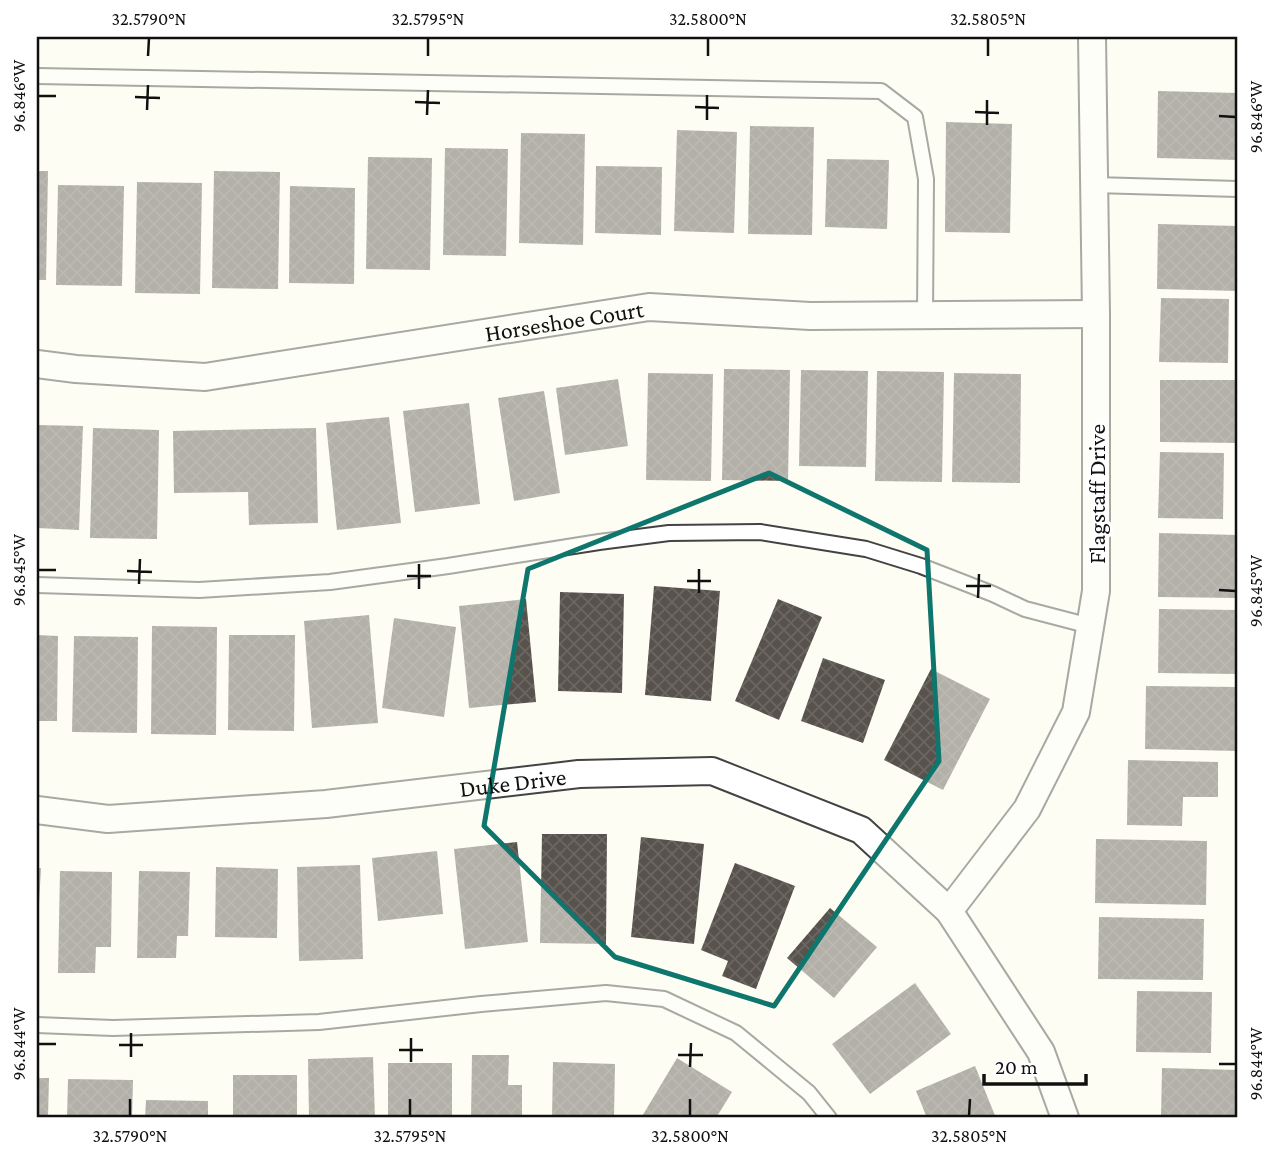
<svg xmlns="http://www.w3.org/2000/svg" width="1275" height="1155" font-family="'Crimson Pro',serif">
  <defs>
    <pattern id="building-cross-hatch" width="8" height="8" patternUnits="userSpaceOnUse" patternTransform="scale(1.75)"><rect width="8" height="8" fill="#58524d"/><path d="M0 0l8 8M0 8l8-8" fill="none" stroke="#6b6662"/></pattern>
  </defs>
  <rect width="100%" height="100%" fill="#fefdf4"/>
  <!-- building -->
  <path fill="url(#building-cross-hatch)" d="M1158,91L1238,93V160L1157,158Z
    M946,122L1012,124L1010,233L945,232Z
    M750,126L814,127L812,235L748,234Z
    M677,130L737,132L734,233L674,231Z
    M521,133L585,134L583,245L519,243Z
    M445,148L508,149L506,256L443,255Z
    M368,157L432,158L430,270L366,269Z
    M827,159L889,160L887,229L825,227Z
    M596,166L662,167L661,235L595,233Z
    M37,171H48L46,280H37Z
    M214,171L280,172L278,289L212,288Z
    M137,182L202,183L200,294L135,293Z
    M58,185L124,186L122,286L56,285Z
    M290,186L355,188L354,284L289,283Z
    M1158,224L1238,226V291L1157,289Z
    M1161,298L1229,299L1228,363L1159,362Z
    M724,369L790,370L788,481L722,480Z
    M801,370L868,371L866,467L799,466Z
    M877,371L944,372L942,482L875,481Z
    M648,373L713,374L711,481L646,480Z
    M954,373L1021,374L1020,483L952,482Z
    M618,379L628,446L565,455L556,388Z
    M1160,380H1238V443L1160,442Z
    M544,391L560,493L514,501L498,398Z
    M469,403L480,504L415,512L403,411Z
    M389,417L401,523L337,530L326,423Z
    M37,425L83,426L79,530L37,528Z
    M93,428L159,430L157,539L90,538Z
    M316,428L318,523L249,525L248,492L174,493L173,431Z
    M1160,452L1224,453L1223,519L1158,518Z
    M1159,533L1238,535V598L1158,597Z
    M654,586L720,591L711,701L645,695Z
    M560,592L624,594L622,693L558,691Z
    M526,599L536,702L469,708L459,606Z
    M778,599L822,617L779,720L735,701Z
    M1159,609L1238,610V674L1158,673Z
    M369,615L378,723L312,728L304,621Z
    M394,618L456,627L444,717L382,708Z
    M152,626L217,627L216,735L151,734Z
    M37,635L58,636L57,721H37Z
    M229,635H295L294,731L228,730Z
    M74,636L138,637L137,733L72,732Z
    M823,658L885,680L863,743L801,721Z
    M931,669L990,699L943,790L884,760Z
    M1146,686L1238,687V751L1145,749Z
    M1128,760L1218,762V797H1183L1182,826L1127,825Z
    M542,834H607L606,944L540,943Z
    M641,837L704,844L694,944L631,937Z
    M1096,839L1207,841L1206,905L1095,903Z
    M517,842L528,942L465,949L454,849Z
    M437,851L443,914L378,921L372,858Z
    M735,863L795,886L756,989L722,976L728,961L701,950Z
    M360,865L363,959L299,961L297,867Z
    M216,867L278,869L277,938L215,937Z
    M37,868H41L39,904H37Z
    M60,871L112,872L111,947H96L95,973H58Z
    M139,871L190,872L188,936H177L176,958H137Z
    M830,908L877,947L834,998L787,958Z
    M1099,917L1204,919L1203,980L1098,979Z
    M915,983L951,1034L870,1094L832,1044Z
    M1137,991L1212,992L1211,1053L1136,1052Z
    M472,1055H509L508,1085H522V1118H471Z
    M373,1057L375,1118H309L308,1059Z
    M677,1058L732,1092L716,1118H641Z
    M553,1062L615,1064L614,1118H552Z
    M388,1063H452V1118H388Z
    M975,1066L996,1118H927L916,1091Z
    M1162,1068L1238,1070V1118H1161Z
    M233,1075H297V1118H233Z
    M37,1078H49L48,1118H37Z
    M68,1079L133,1080L132,1118H67Z
    M146,1100L208,1101V1118H145Z"/>
  <g fill="none" stroke-linecap="round" stroke-linejoin="round">
    <!-- lane casing -->
    <g stroke="#434343" stroke-width="18">
      <path id="lane" d="M37,76L881,91L915,117L926,179L925,315
        M1094,185L1238,189
        M37,585L199,590L330,582L448,566L599,542L669,533L760,532L866,549L921,566L993,594L1025,609L1090,626
        M37,1025L113,1028L319,1022L481,1004L606,993L664,999L736,1033L809,1093L829,1118"/>
    </g>
    <!-- street casing -->
    <g stroke="#434343" stroke-width="30">
      <g id="street">
        <path id="s1" d="M37,364L76,369L205,377L649,307L810,316L1096,314"/>
        <path id="s2" d="M37,810L108,819L326,804L579,774L712,771L861,830L949,911L1041,1052L1065,1118"/>
        <path d="M949,911L1027,809L1076,712L1096,591V314L1092,37"/>
      </g>
    </g>
    <!-- lane -->
    <use href="#lane" stroke="#fff" stroke-width="14"/>
    <!-- street -->
    <use href="#street" stroke="#fff" stroke-width="26"/>
  </g>
  <!-- marked area -->
  <path d="M0 0H1275V1155H0ZM769,473L927,550L939,761L774,1006L615,957L484,826L528,569Z" fill="#fefdf4" fill-opacity=".55" fill-rule="evenodd"/>
  <path fill="none" stroke="#0f766e" stroke-width="5" stroke-linejoin="round" d="M769,473L927,550L939,761L774,1006L615,957L484,826L528,569Z"/>
  <!-- ticks -->
  <path fill="none" stroke="#101010" stroke-width="2.5" d="M148,56L149,38M428,56V38M708,56V38M988,56V38M38,96H56M135,97L160,98M415,102L440,103M695,107L719,108M147,110L148,85M975,112L999,113M427,115L428,90M1219,116L1236,117M707,120V95M987,125V100M38,570H56M127,571L152,572M407,576H431M687,581H711M139,584L140,559M966,586H991M419,589V564M1219,590L1236,591M699,593V569M978,598L979,574M38,1044H56M119,1045H143M399,1050H423M678,1055H703M131,1057V1033M411,1062V1038M1219,1064H1236M690,1067L691,1043M130,1116V1099M410,1116V1099M690,1116V1099M969,1116L970,1099"/>
  <g text-anchor="middle" dominant-baseline="central" stroke-width="7" stroke-linejoin="round" paint-order="stroke">
    <!-- street labels -->
    <g font-size="24" fill="#101010" stroke="#fff">
      <text stroke="none"><textPath href="#s1" startOffset="532">Horseshoe Court</textPath></text>
      <text transform="translate(1096 494) rotate(-90)">Flagstaff Drive</text>
      <text stroke="none"><textPath href="#s2" startOffset="478">Duke Drive</textPath></text>
    </g>
  </g>
  <!-- border -->
  <rect width="1275" height="1155" fill="none" stroke="#ffffff" stroke-width="77"/>
  <!-- scale -->
  <path d="M984 1074v10h102v-10" fill="none" stroke="#101010" stroke-width="3.5"/>
  <text x="995" y="1074" font-size="21" fill="#101010" stroke="#ffffff" stroke-width="5" paint-order="stroke">20 m</text>
  <rect x="38" y="38" width="1198" height="1078" fill="none" stroke="#101010" stroke-width="2.5"/>
  <g font-size="18" text-anchor="middle" fill="#101010">
    <text x="149" y="25">32.5790°N</text>
    <text x="428" y="25">32.5795°N</text>
    <text x="708" y="25">32.5800°N</text>
    <text x="988" y="25">32.5805°N</text>
    <text transform="translate(19 96) rotate(-90)" y="6">96.846°W</text>
    <text transform="translate(1256 117) rotate(-90)" y="6">96.846°W</text>
    <text transform="translate(19 570) rotate(-90)" y="6">96.845°W</text>
    <text transform="translate(1256 591) rotate(-90)" y="6">96.845°W</text>
    <text transform="translate(19 1044) rotate(-90)" y="6">96.844°W</text>
    <text transform="translate(1256 1064) rotate(-90)" y="6">96.844°W</text>
    <text x="130" y="1142">32.5790°N</text>
    <text x="410" y="1142">32.5795°N</text>
    <text x="690" y="1142">32.5800°N</text>
    <text x="969" y="1142">32.5805°N</text>
  </g>
</svg>
